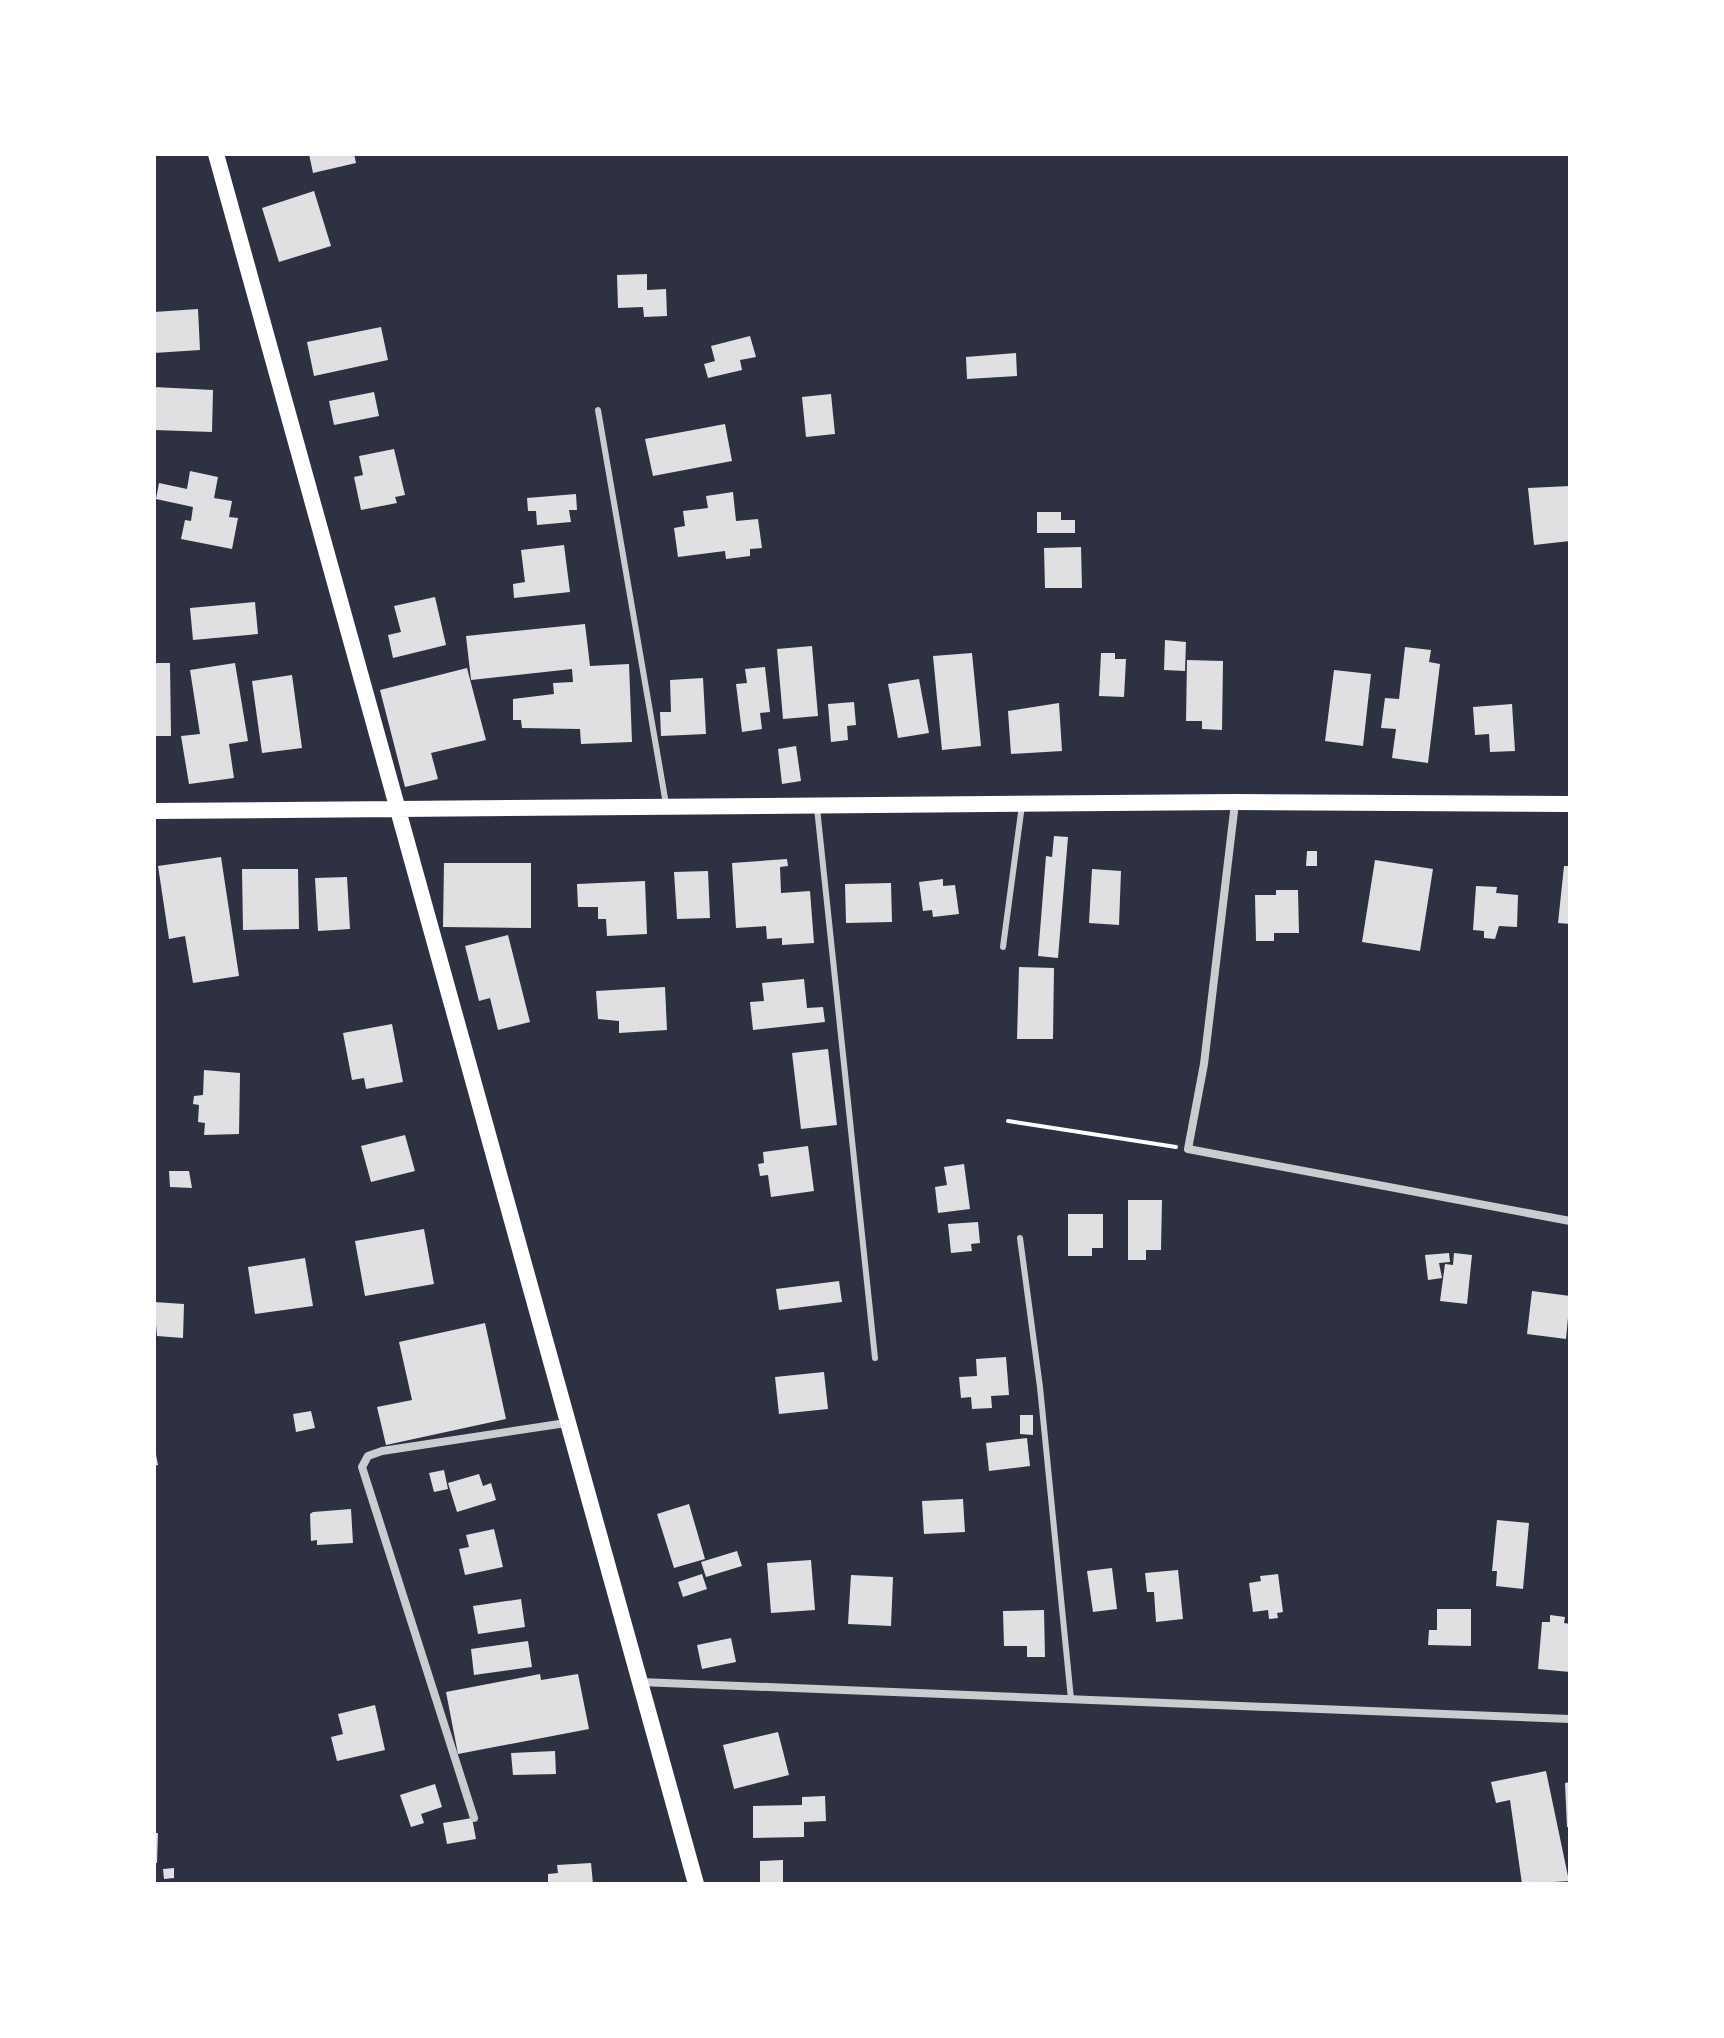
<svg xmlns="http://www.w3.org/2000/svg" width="1724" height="2038" font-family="Arial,sans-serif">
  <rect width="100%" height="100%" fill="#2d3142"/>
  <!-- building -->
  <path fill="#e0e0e3" d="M309,154H354L356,163L313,173Z
    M314,191L331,246L279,262L262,208Z
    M647,274V290L666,289L667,316L644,317L643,307L618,308L617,275Z
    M198,309L200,350L154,353V312Z
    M381,327L388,360L314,376L307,342Z
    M750,336L756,357L740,360L742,370L708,378L704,364L715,361L711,346Z
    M1016,353L1017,376L967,379L966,357Z
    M154,387L213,390L212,432L154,430Z
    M374,392L379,416L334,425L329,401Z
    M831,394L835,434L806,437L802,397Z
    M725,424L732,461L653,476L645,439Z
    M394,449L405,495L395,497L397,503L361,510L354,477L363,475L359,456Z
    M190,471L218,477L214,498L232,501L229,517L238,518L232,549L181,539L185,520L191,521L193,507L156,499L159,483L187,489Z
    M1570,486V541L1534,545L1528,488Z
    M733,492L736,521L758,519L762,548L750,549V556L726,559L725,551L678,557L674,528L685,526L683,511L708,508L706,496Z
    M576,494L577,510H569L571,522L537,525L536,511H528L527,498Z
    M1037,512H1061V520H1075V533H1037Z
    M564,545L570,592L514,598L513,584L525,582L521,550Z
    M1081,547L1082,588H1045L1044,548Z
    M435,597L446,645L393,658L388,635L401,632L394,606Z
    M255,602L258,634L193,640L190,608Z
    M585,624L590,666L629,664L632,742L581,744L580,729L522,728L521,720H513V699L554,694L553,683L573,682L572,669L471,680L466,636Z
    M1165,640L1186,642L1185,671L1164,670Z
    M812,646L818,716L783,719L777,649Z
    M1405,647L1431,650L1429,662L1440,664L1428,763L1392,758L1396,729L1381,728L1385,698L1399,699Z
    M972,653L981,746L942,750L933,656Z
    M1101,653H1115V659H1126L1124,697L1099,696Z
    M1187,660L1223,661L1222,730L1202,729V721H1186Z
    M154,663H170L171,736H154Z
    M235,663L248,741L229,744L234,778L189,784L181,736L200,734L190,670Z
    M765,667L770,712L760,713L762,729L742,732L736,684L747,683L745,669Z
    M467,668L486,740L431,753L438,779L405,787L380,690Z
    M1334,670L1371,674L1363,746L1325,741Z
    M292,675L302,748L262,753L252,681Z
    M703,678L706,734L661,736L660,712H671L670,680Z
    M919,679L929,733L898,738L888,684Z
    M854,702L856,725L847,726L848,740L831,742L828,704Z
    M1059,703L1062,751L1011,754L1008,711Z
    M1512,704L1515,751L1490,752L1489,734L1475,735L1473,707Z
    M796,746L801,781L782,784L778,749Z
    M1054,836L1068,837L1058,958L1038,956L1046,856L1052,857Z
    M1307,851H1317V866H1306Z
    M221,857L239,976L193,983L185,936L169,939L158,866Z
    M787,859L788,866L780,867L781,893L810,891L814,943L782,945V938L767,939L766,926L736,928L732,863Z
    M1375,860L1433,869L1420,951L1362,942Z
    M444,863H531V928L443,927Z
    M1564,866H1570V924L1558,923Z
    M242,869H298L299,929L243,930Z
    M1092,869L1121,871L1119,925L1089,923Z
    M708,871L710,918L677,919L674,872Z
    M347,877L350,929L318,931L315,878Z
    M943,879V886L955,885L959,914L933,917L932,910L923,911L919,882Z
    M645,881L647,934L607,936L606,919H598V907H578L577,884Z
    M891,883L892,922L846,923L845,884Z
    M1476,886L1497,887L1496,893L1518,895L1517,927L1499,926L1495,939L1484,938V931L1473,930Z
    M1276,890H1298L1299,933H1274V941H1256L1255,895H1276Z
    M508,935L530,1022L498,1030L490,998L479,1001L465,946Z
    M1019,967L1054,968L1053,1039H1017Z
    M804,979L807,1008L823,1007L825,1022L753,1030L750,1002L764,1001L762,983Z
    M665,987L667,1030L619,1033V1021L598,1019L596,991Z
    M392,1024L403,1082L366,1089L364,1078L352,1080L343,1033Z
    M828,1049L837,1125L801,1129L792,1053Z
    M204,1070L240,1073L239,1134L204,1135L205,1123L198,1122L199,1105L193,1104L194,1096L203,1095Z
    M405,1135L415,1171L371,1182L361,1146Z
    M808,1146L814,1191L771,1197L768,1175L760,1176L758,1164L764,1163L763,1152Z
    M964,1164L970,1209L938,1213L935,1187L947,1185L944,1167Z
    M169,1171H189L192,1188L170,1187Z
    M1128,1200H1162L1161,1250H1146V1260H1128Z
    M1068,1214H1103V1248H1092V1256H1068Z
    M978,1222L980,1243L971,1244L972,1251L951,1253L948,1224Z
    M424,1229L434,1284L365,1296L355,1241Z
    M1449,1253L1450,1262L1439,1263L1442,1278L1428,1280L1425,1255Z
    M1454,1253L1472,1255L1467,1304L1440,1301L1445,1264L1453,1265Z
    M305,1258L313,1306L255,1314L248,1267Z
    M839,1281L842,1302L779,1310L776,1289Z
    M1532,1291L1570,1296L1566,1339L1527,1334Z
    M154,1302L184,1304L183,1338L157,1336Z
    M485,1323L506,1419L386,1445L377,1407L412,1400L399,1342Z
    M1006,1357L1009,1395L991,1396L992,1408L972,1409L971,1397L961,1398L959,1377L977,1376L976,1359Z
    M824,1372L828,1409L779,1414L775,1377Z
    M311,1411L315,1428L296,1432L293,1414Z
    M1020,1415H1033V1435L1020,1434Z
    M1027,1438L1030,1466L989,1471L986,1443Z
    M154,1444L158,1465L154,1466Z
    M444,1470L448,1489L434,1492L429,1473Z
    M479,1474L483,1486L491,1483L496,1500L457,1512L448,1483Z
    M963,1499L965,1532L924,1534L922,1501Z
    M689,1504L705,1559L674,1568L657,1514Z
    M351,1509L353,1543L317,1545V1540L311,1541L310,1514L313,1512Z
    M1497,1520L1529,1523L1523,1589L1496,1586L1497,1571H1492Z
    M494,1529L503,1567L465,1575L459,1549L469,1547L466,1535Z
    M737,1551L742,1566L706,1577L701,1562Z
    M811,1560L815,1610L771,1613L767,1563Z
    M1112,1568L1117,1609L1093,1612L1087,1571Z
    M1178,1570L1183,1619L1156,1622L1154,1592H1147L1145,1573Z
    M702,1574L707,1589L683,1597L678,1582Z
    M1278,1574L1283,1612L1277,1613L1278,1618L1269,1619L1268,1610L1253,1612L1249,1583L1261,1581L1260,1576Z
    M851,1575L893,1577L891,1626L848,1624Z
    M521,1599L525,1627L478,1634L473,1606Z
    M1437,1609H1471V1646L1428,1645L1429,1630H1437Z
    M1044,1610L1045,1657H1027V1646H1004L1003,1611Z
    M1550,1615L1565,1617L1564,1623L1570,1624V1672L1538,1669L1542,1622H1550Z
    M731,1638L736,1662L702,1669L697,1645Z
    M528,1641L532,1667L474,1675L471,1649Z
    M540,1674L541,1680L578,1674L589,1729L458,1754L446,1692Z
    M375,1705L385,1750L337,1761L331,1737L343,1734L338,1714Z
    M778,1732L789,1775L734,1789L723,1745Z
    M555,1751L556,1774L513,1775L511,1753Z
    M1546,1771L1569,1881L1522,1884L1510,1800L1496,1803L1491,1782Z
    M1570,1782V1827H1567L1565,1783Z
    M435,1784L442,1807L421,1814L424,1823L411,1827L400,1795Z
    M825,1796L826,1821L804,1822V1837L753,1838V1806L802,1805V1797Z
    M472,1818L476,1839L447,1844L443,1823Z
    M154,1833H158L157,1863H154Z
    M783,1860V1884H760V1861Z
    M591,1863L593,1884H548V1874L558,1873L557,1865Z
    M174,1868V1878L164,1879L163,1869Z"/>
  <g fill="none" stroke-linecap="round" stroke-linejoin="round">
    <!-- path -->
    <path stroke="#fff" stroke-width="4" d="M1008,1121L1176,1147"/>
    <!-- service -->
    <path stroke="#caccd0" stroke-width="6" d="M598,410L666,804
      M817,808L875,1358
      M1003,947L1022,805
      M1020,1238L1040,1387L1071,1699"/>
    <!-- minor -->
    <path stroke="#caccd0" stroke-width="8" d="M1235,803L1204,1064L1188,1149L1570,1221
      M640,1682L1570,1719
      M474,1818L362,1467L368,1456L382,1451L566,1423"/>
    <!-- secondary -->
    <path stroke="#fff" stroke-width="16" d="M216,154L696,1884
      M154,811L1235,802L1570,804"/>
  </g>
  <!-- border -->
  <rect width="1724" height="2038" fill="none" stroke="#ffffff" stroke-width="312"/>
</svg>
